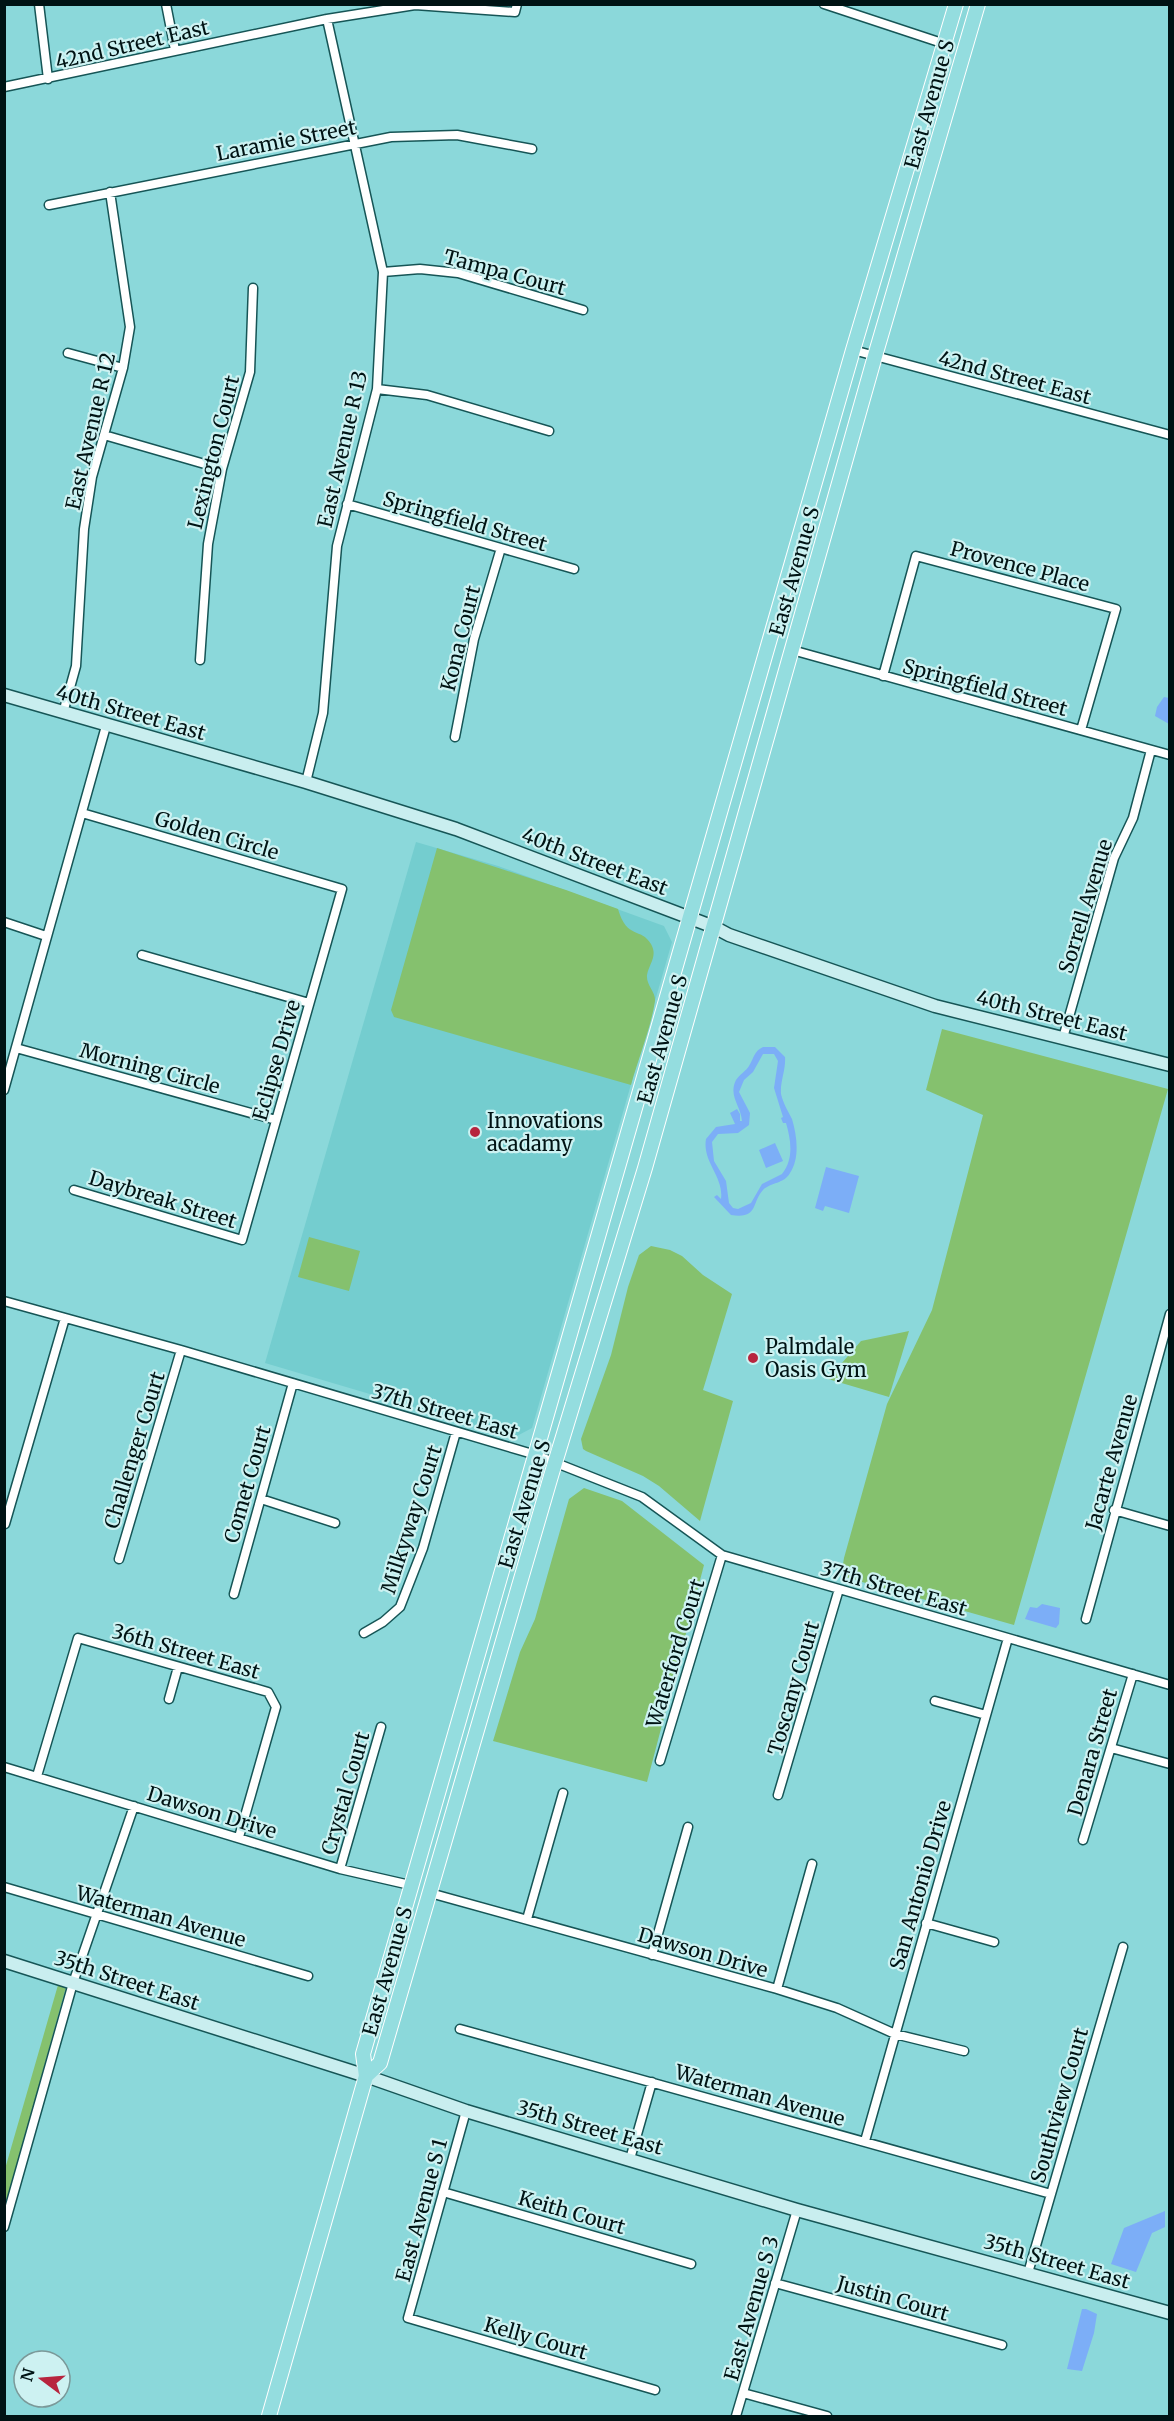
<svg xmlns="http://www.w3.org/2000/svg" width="1174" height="2421" font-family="Merriweather,serif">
  <rect width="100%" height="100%" fill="#8bd8da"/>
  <!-- built -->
  <path fill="#74cdcf" d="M416,842L498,866L664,926L672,942L532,1428L515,1437L265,1363Z"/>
  <!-- green -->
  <path fill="#85c16e" d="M437,848L566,890L618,909C627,940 641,927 651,944C658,956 649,964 647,975C646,985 656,992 655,1001C651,1028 638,1059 631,1085L394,1017L391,1010Z
    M942,1029L1168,1089L1014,1625L841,1576L844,1558L887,1404L932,1310L983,1115L926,1090Z
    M309,1237L360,1251L349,1291L298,1277Z
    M651,1246L670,1250L682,1256L703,1275L732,1294L703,1390L733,1401L700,1521L659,1486L643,1476L586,1451L583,1449L581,1439L611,1355L628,1287L639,1255Z
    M909,1331L889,1397L828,1379L861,1341Z
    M584,1488L622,1501L704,1565L647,1782L493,1741L520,1652L535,1619L569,1499Z
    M58,1985L66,1987L5,2208V2169Z"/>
  <!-- water -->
  <path fill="#7caef7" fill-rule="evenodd" d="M1164,697L1169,698V724L1155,716L1157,707Z
    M763,1047H775L785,1057C786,1070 780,1081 781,1094C783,1103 788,1111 792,1119C797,1136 800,1158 790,1173C784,1184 771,1182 763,1190C751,1203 759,1219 731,1215L714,1197L717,1195L721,1199C724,1177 702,1162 706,1139L716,1127L735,1124L730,1113L737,1109L740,1114V1121H742C741,1106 728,1096 736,1080C740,1074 746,1071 749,1066C754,1058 754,1051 763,1047ZM763,1054H774L778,1061L774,1088L783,1117L781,1118L783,1123H786C791,1140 794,1159 782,1174L762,1184L751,1203L738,1209L733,1208L729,1203L726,1181L714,1161L712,1142L718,1134L738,1133L749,1125L750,1113L739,1092L744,1080L753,1072Z
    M775,1143L783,1161L766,1168L759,1150Z
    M826,1167L859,1176L849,1213L825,1206L823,1211L815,1208Z
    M1042,1604L1060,1608L1059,1624L1056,1628L1025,1619L1030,1607L1037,1608Z
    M1165,2211V2227L1152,2233L1136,2272L1111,2264L1124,2228Z
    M1082,2309H1086L1097,2314L1094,2333L1082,2371L1067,2369Z"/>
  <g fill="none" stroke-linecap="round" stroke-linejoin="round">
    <!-- street casing -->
    <g stroke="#165556" stroke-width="11">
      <path id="street" d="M39,4L48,79
        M166,4L175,50
        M824,4L945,44
        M4,87L327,19L415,5L515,12L517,4
        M49,205L391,137L457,135L532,149
        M383,272L420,269L458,273L583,310
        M853,350L1170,435
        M68,353L123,368
        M377,389L427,395L549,431
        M104,435L222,469
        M347,504L574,569
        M792,650L1170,755
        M200,660L208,544L222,469L250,372L253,288
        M883,676L916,556L1116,609L1081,730
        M63,713L76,666L84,529L92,477L123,368L130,327L110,192
        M455,737L474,639L501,548
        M306,782L323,713L337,546L377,389L383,272L327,19
        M4,922L46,936
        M142,955L309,1003
        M1063,1038L1114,858L1133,818L1151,750
        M16,1048L276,1120
        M4,1090L106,726
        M74,1190L242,1240L342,889L82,813
        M4,1301L181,1350L536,1455L642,1497L722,1555L1170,1685
        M261,1499L335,1523
        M1114,1510L1170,1526
        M5,1524L65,1318
        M119,1559L181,1350
        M234,1594L293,1383
        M1086,1619L1170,1314
        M364,1633L383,1622L400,1607L423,1548L456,1432
        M169,1699L178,1667
        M935,1701L986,1715
        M1111,1748L1170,1764
        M660,1761L722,1555
        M4,1767L340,1869L410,1885
        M37,1776L78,1638L268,1692L276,1707L239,1837
        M778,1795L839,1589
        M1083,1840L1133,1674
        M340,1869L381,1727
        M4,1887L308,1976
        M430,1893L777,1989L837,2008L895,2034L964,2051
        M527,1919L563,1793
        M926,1923L994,1942
        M652,1955L688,1827
        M777,1989L812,1864
        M460,2029L1051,2194
        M466,2111L408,2318L655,2390
        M865,2141L1008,1638
        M630,2159L652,2082
        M443,2192L691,2264
        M4,2227L73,1983L134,1806
        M1028,2273L1123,1947
        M775,2283L1002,2345
        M743,2393L827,2416
        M736,2416L797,2210"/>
    </g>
    <!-- secondary casing -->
    <g stroke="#165556" stroke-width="15">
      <path id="secondary" d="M4,695L306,782L456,829L714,927L729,935L935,1006L1170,1065
        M4,1961L366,2076L466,2111L797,2210L1170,2313"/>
    </g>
    <!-- primary casing -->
    <g stroke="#fff" stroke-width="16">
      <path id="primary" d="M366,2076L380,2063L551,1476L645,1168L875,356L978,4
        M269,2416L366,2076L363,2054L853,350L956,4"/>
    </g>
    <!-- street -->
    <use href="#street" stroke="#fff" stroke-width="8"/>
    <!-- secondary -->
    <use href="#secondary" stroke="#c9eeef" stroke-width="12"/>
    <!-- primary -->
    <use href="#primary" stroke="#94dddf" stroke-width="14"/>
  </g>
  <!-- markers -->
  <g fill="#b7253e" stroke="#cdf2f2" stroke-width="2">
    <circle cx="475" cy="1132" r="6"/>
    <circle cx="753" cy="1358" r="6"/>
  </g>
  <g text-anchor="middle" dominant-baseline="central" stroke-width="4.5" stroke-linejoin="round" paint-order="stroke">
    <!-- street labels -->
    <g font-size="20" fill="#001314" stroke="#cdf2f2">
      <text transform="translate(132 44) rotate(-13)">42nd Street East</text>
      <text transform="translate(929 104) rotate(-74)">East Avenue S</text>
      <text transform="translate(286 140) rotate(-11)">Laramie Street</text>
      <text transform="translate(505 272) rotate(15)">Tampa Court</text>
      <text transform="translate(1015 377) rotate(15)">42nd Street East</text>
      <text transform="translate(90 431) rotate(-77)">East Avenue R 12</text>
      <text transform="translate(342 449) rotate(-77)">East Avenue R 13</text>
      <text transform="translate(213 452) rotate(-76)">Lexington Court</text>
      <text transform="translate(465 521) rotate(16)">Springfield Street</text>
      <text transform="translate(1020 566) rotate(15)">Provence Place</text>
      <text transform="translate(794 571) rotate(-74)">East Avenue S</text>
      <text transform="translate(460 638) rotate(-76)">Kona Court</text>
      <text transform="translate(985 687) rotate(15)">Springfield Street</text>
      <text transform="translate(131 712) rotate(16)">40th Street East</text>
      <text transform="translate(217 835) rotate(16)">Golden Circle</text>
      <text transform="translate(595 861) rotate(21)">40th Street East</text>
      <text transform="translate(1085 906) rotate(-73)">Sorrell Avenue</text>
      <text transform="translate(1052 1015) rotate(14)">40th Street East</text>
      <text transform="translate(662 1039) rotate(-74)">East Avenue S</text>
      <text transform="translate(276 1060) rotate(-74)">Eclipse Drive</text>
      <text transform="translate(150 1068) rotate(15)">Morning Circle</text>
      <text transform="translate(163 1199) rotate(17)">Daybreak Street</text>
      <text transform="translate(445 1411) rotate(16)">37th Street East</text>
      <text transform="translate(134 1450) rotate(-73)">Challenger Court</text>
      <text transform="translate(1111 1462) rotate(-74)">Jacarte Avenue</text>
      <text transform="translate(247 1484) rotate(-74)">Comet Court</text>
      <text transform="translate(524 1504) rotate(-73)">East Avenue S</text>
      <text transform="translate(411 1519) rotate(-72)">Milkyway Court</text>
      <text transform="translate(894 1588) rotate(16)">37th Street East</text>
      <text transform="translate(186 1651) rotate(16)">36th Street East</text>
      <text transform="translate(675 1653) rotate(-73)">Waterford Court</text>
      <text transform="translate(793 1688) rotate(-74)">Toscany Court</text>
      <text transform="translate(1092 1752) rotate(-74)">Denara Street</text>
      <text transform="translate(345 1793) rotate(-74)">Crystal Court</text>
      <text transform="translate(212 1812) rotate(17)">Dawson Drive</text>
      <text transform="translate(920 1885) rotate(-74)">San Antonio Drive</text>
      <text transform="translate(161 1916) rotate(16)">Waterman Avenue</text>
      <text transform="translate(703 1952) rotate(16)">Dawson Drive</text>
      <text transform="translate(387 1971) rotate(-74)">East Avenue S</text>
      <text transform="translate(127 1980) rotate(18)">35th Street East</text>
      <text transform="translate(760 2095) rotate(16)">Waterman Avenue</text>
      <text transform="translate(1059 2105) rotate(-74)">Southview Court</text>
      <text transform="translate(590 2127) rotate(16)">35th Street East</text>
      <text transform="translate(421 2210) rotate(-75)">East Avenue S 1</text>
      <text transform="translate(572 2212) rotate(16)">Keith Court</text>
      <text transform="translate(1057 2261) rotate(16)">35th Street East</text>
      <text transform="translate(893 2298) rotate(16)">Justin Court</text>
      <text transform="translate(751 2308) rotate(-74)">East Avenue S 3</text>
      <text transform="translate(536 2338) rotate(16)">Kelly Court</text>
    </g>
    <!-- poi labels -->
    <g font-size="20" fill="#001314" stroke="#cdf2f2" text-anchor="start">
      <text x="487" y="1120">Innovations<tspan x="487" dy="23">acadamy</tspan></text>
      <text x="765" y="1346">Palmdale<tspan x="765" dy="23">Oasis Gym</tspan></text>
    </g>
  </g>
  <!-- border -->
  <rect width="1174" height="2421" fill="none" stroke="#001314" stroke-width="12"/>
  <!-- north arrow -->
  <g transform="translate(42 2379) rotate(286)"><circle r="28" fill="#cdf2f2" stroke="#7b9999" stroke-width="1.5"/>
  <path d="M0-4.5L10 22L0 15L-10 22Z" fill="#b7253e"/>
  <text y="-9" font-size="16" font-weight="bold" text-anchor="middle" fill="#001314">N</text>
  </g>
</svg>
